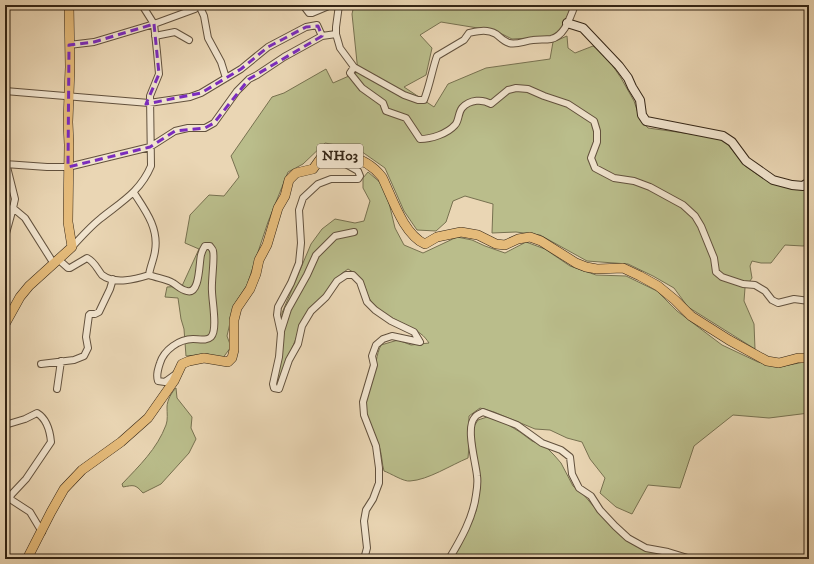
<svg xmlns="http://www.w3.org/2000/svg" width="814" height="564" font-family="'IM FELL DW Pica',serif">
  <rect width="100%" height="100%" fill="#ead6b4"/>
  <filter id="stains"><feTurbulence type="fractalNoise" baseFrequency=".005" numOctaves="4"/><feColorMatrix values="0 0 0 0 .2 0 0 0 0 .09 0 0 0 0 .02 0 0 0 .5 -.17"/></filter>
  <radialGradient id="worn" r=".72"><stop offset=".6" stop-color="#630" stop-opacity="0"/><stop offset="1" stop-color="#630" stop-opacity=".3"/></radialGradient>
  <!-- green -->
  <path fill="#babd8b" stroke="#777150" d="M354,5H575L571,18L559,31L549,37L512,39L496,31L441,22L420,35L432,48L426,75L404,87L434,107L448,84L486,68L550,59L553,42L567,36L568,48L575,53L593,46L604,53L621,78L634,101L640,119L648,128L706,136L725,141L745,166L764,179L791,189L809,185V245L803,246L785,245L771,263H761L752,261L750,266L752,278L745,288L744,301L754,324L755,349L688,307L674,288L653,276L628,264L587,261L540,235L516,232L492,233L493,204L465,196L453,201L446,222L436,231L417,230L404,211L385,168L358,149L325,143L303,164L288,172L268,222L247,285L234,305L227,336L231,347L222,359L208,354L186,356L184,329L181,319L178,298L165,297L167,287L182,286L199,249L185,243L190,215L209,195L224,196L239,177L231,156L272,97L284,93L326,69L333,83L358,72L352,14Z
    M368,172L382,184L389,203L395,228L404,245L423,253L457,237L472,240L485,246L505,253L526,242L545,249L570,266L596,275L626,276L657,291L677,311L722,345L758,362L779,367L804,362L809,365V413L769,418L733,415L694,446L680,488L648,485L632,514L616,507L600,493L605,478L590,459L582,442L567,438L550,430L535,429L494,412L480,408L469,416C468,430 470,444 468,458C451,465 428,480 410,481C404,482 390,473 384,471C382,464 382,456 380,449C376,436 364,416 365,403C366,394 371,386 373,377C376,366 376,355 381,345L398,340L411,345L429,343C427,340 424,336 421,334C407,323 387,319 375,306C362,293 370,281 348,269L341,274L331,286L297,336L277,385L276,380L281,348L282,313L311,244L322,229L335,219L355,223L364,221L370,201L363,188V178Z
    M176,388L177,398L192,417L191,428L196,439L189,453L161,484L143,493C135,484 134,485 123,487L122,484C139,466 157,449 166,425C168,420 167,413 167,407C167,400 172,392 176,388Z
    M487,417L505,423L520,432L532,441L545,446L554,455L561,463L573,486L583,494L606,521L619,534L632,544L684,559H451L459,549L476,511L480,488L473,428L478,420Z"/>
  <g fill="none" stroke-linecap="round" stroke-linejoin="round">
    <!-- street casing -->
    <g stroke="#62513d" stroke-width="8">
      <path id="street" d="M199,5L204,16L208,38L221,62L226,78
        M303,5L309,13H312L331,5
        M339,5L336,27V34L340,48L354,67L404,95L418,100H424C430,85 432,70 437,56L464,40L469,33C479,31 487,29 496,34C500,37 503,41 509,43C517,45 524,41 533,40C539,39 545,40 551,39C565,36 570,17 575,5
        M155,36L175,32L189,40
        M69,45L94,42L154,24L195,9L197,5
        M354,67L350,73L362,88L383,103L386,111L406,118L420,139C431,139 447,134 455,125C459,121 458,113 462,108C470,99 483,99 491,104L508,90L516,88L528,89L544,96L568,104L594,121L597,131V142L591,158L595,168L614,178L634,181L650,187L683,205L695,216L701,226L714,258L716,272L722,277L743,284L755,285L765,291L772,300L778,303L794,299L809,301
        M5,91L149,103L190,97L201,93L241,69L268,47L306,27L317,25L322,36
        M333,157L358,171L360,176L358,179H331L318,184L303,198L299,210L301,243L299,263L291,283L278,307L277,315L281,333L279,357L273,384L274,388L279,389L289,360L298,344L302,326L311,311L326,297L337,281L346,275H353L360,282L367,302L375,310L391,321L414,332L420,342L392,336L383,339L376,345L372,356L374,365L363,402L364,415L376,446L379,468V483L373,499L366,510L364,521L367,548L364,559
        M5,159L15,199L13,208L25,218L54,264
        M5,164L47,167H68L150,147L175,131L188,128H205L214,123L237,91L249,79L257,75L284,57L322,36L336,34
        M134,193C145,210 159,228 155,251C154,259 150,267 149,275C157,278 167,279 173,283C178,286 181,290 187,291C200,295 199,263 201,255C202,251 203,249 205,246H210C211,248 213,249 213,251C215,256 211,283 212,291C212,301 218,330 211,337C207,341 199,339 193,339C179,339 164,350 160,363C158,369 156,375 158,381L165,382L176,374
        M5,209L13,208
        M5,237L13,208
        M72,247C81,237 90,227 100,219C121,202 140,192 151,166L150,96L159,74L157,52L154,24L142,5
        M58,259L68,268H70L87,258C95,262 97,269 102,275C115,285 136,279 149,275
        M281,331L288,309L307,275L316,255L335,236L354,232
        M41,364L74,360L84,356L88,348L86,337L89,315L90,314H95L99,312L110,289L113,279
        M57,389L61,361
        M5,425L25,419L37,413C47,419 50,431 51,442L26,479L11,495L10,499L30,512L42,532
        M449,559C461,539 473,518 476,495C477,489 478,482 477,476C476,463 465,427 475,417C476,415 481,413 483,412L517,425L542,443L561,450L570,457L572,474L579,488L591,496L600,510L615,526L628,538L646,548L668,552L691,559"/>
    </g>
    <!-- secondary casing -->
    <g stroke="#342515" stroke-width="10">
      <path id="secondary" d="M567,23L583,28L619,66L628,78L632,87L640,100L642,115L646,121L723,136L732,142L746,161L773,180L792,185L803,186L809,182"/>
    </g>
    <!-- primary casing -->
    <g stroke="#342515" stroke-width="10">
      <path id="primary" d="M5,324L20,297L29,286L72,247L68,222L69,145L68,122L70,67L69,5
        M27,559L51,512L64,489L82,470L121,442L148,418L174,381L182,364L189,361L204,358L228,362L232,358L234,350V320L237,308L250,289L256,274L259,260L267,245L278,208L285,196L289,180L296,173L313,169L323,155C332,156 341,155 349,157C362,159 374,167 382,177C392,197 403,234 425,244L437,237L461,232L478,235L496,244L505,245L518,239L530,237L541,241L576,263L586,267L597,269L623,268L640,276L658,286L675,300L691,316L729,340L767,361L779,363L798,358H809"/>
    </g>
    <!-- street -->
    <use href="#street" stroke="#f1e4ce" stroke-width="6"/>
    <!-- secondary -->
    <use href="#secondary" stroke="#f1e4ce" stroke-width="8"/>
    <!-- primary -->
    <use href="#primary" stroke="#e5bb7a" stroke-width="9"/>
  </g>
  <!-- marked area -->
  <path fill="none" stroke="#7b2cbf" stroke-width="3" stroke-dasharray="8 5" stroke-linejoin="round" d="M154,24L159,74L146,104L201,93L241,69L268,47L306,27L318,26L322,36L249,79L214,123L205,128L175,131L150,147L68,167L69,45L94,42Z"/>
  <g text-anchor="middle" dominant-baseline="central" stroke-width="3" stroke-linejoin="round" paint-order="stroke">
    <!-- shield labels -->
    <rect fill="#f1e4ce" stroke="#6d5e4c" stroke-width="1" x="317" y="144" width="46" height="24" rx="3"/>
    <g font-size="14" font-weight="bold" fill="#342515">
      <text x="340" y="156">NH03</text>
    </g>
  </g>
  <!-- margin -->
  <rect width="814" height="564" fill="none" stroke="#ead6b4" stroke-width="20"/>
  <rect x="6" y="6" width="802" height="552" fill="none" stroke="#342515" stroke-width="2"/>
  <rect x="10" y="10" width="794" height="544" fill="none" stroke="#342515"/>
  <rect width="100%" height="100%" filter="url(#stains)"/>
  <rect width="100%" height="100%" fill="url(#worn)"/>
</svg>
